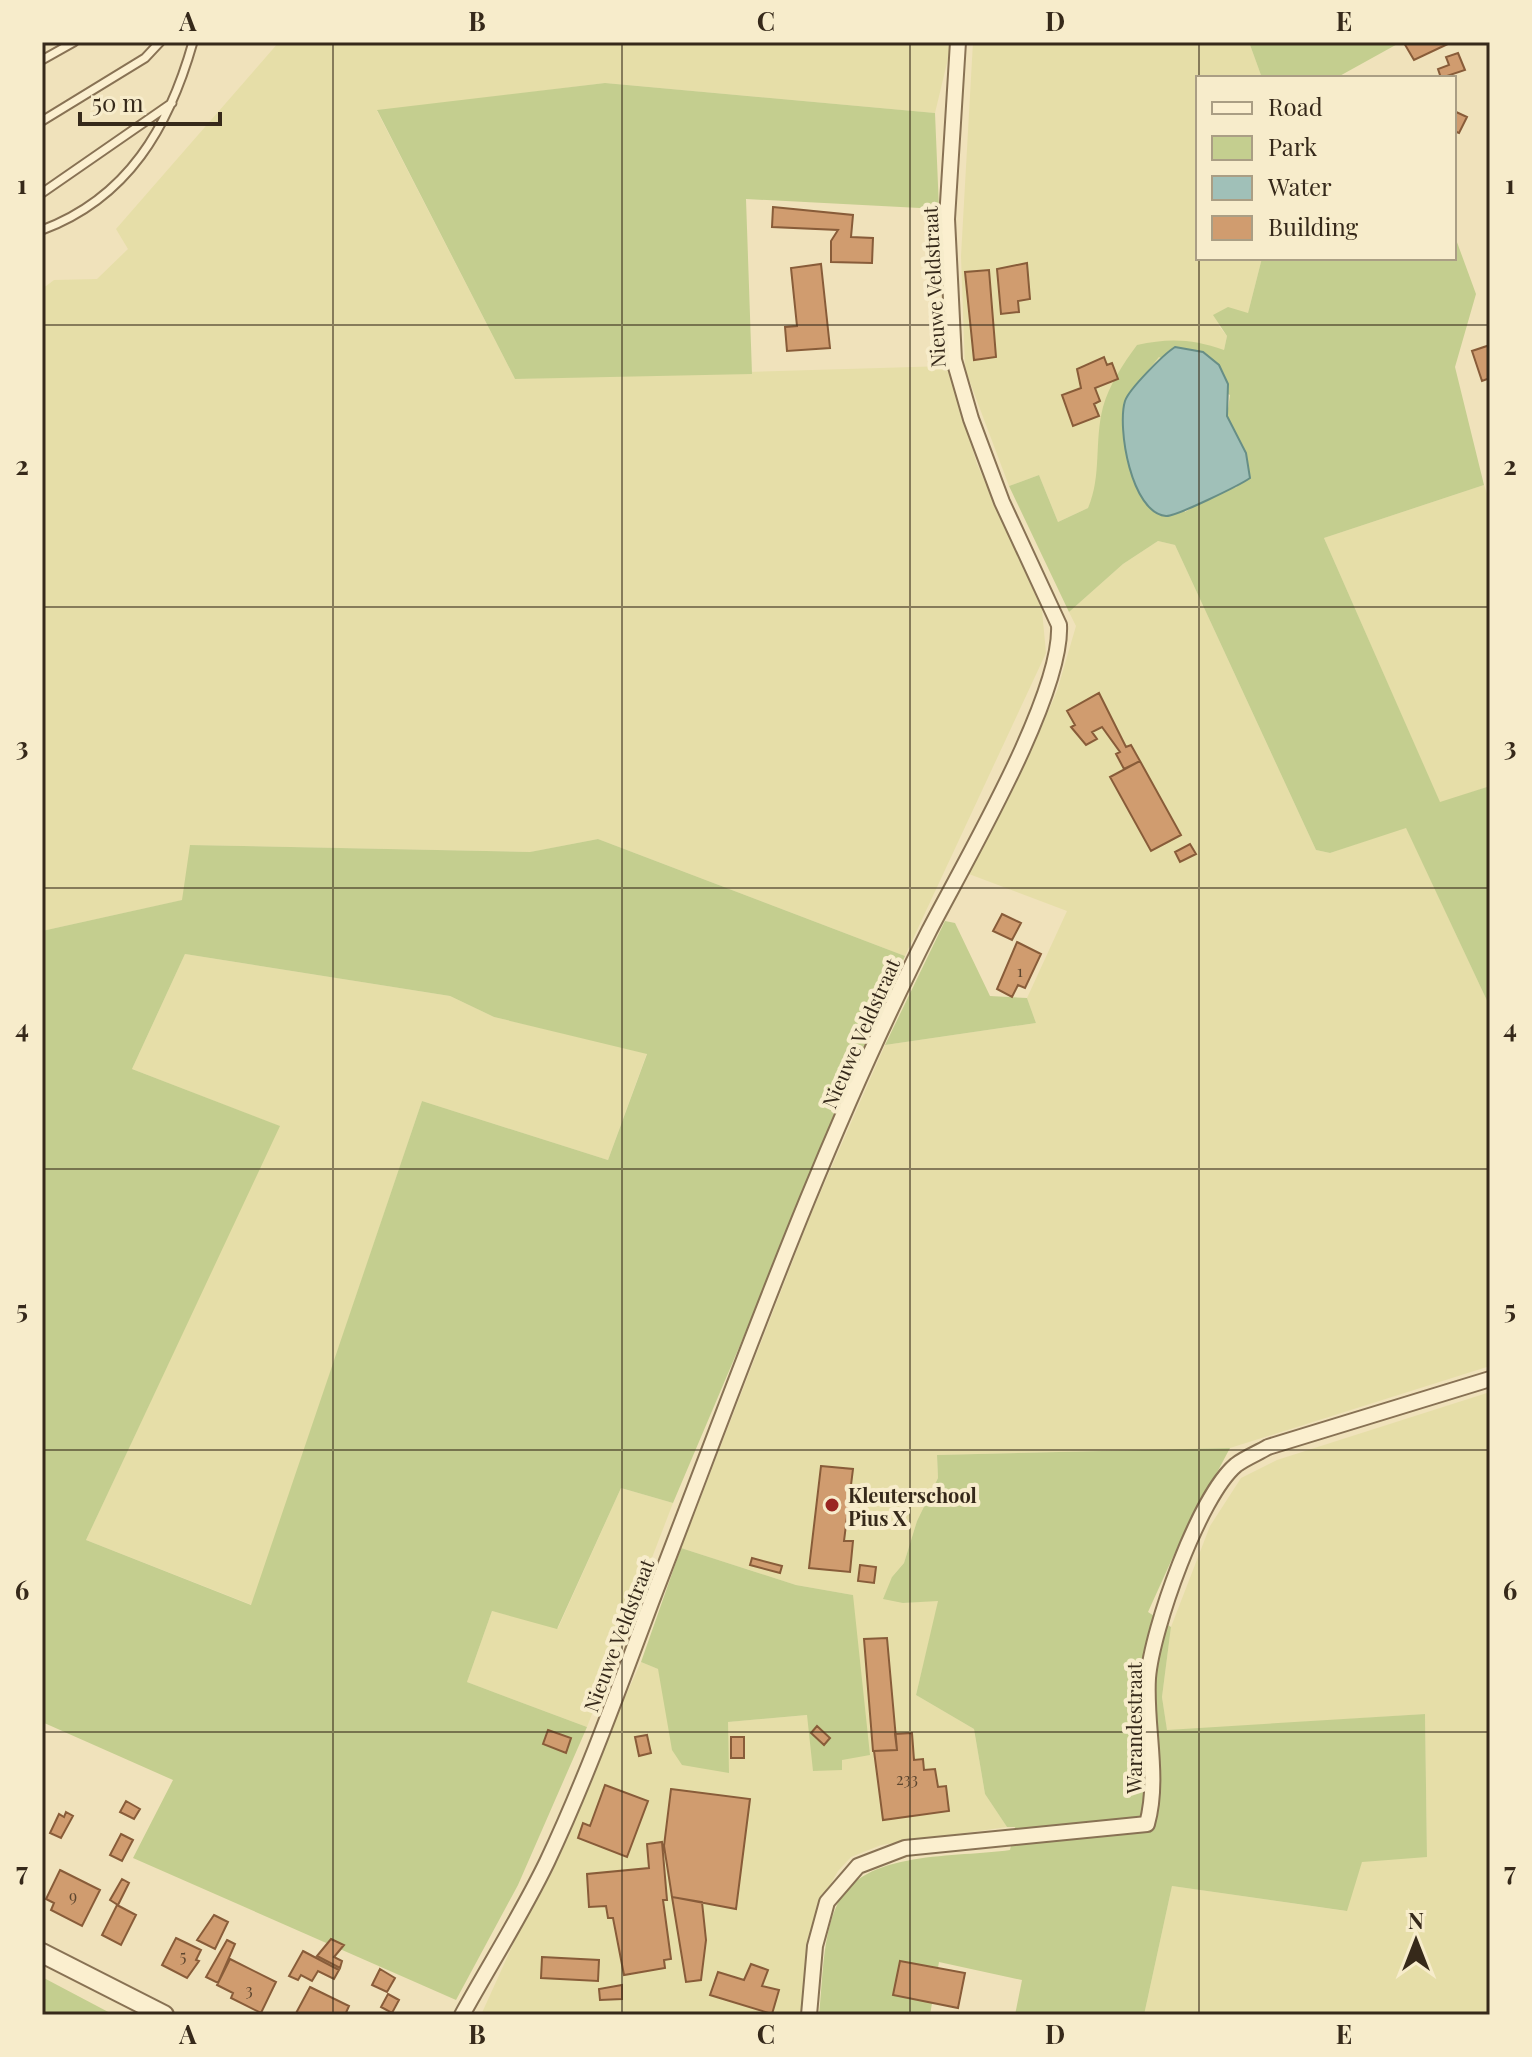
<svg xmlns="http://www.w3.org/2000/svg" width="1532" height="2057" font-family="'Playfair Display',serif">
  <rect width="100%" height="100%" fill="#f0e2bb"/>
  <!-- farmland -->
  <path fill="#e6dea8" d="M279,42H952L935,113L605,83L377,111L515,379L947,366L977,464L1042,610L1046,653L905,956L598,839L531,852L191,845L183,900L42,931V289L54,280L97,279L128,249L116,229Z
    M973,42H1249L1262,78H1198V258H1262L1248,313L1218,325L1227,336L1224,350L1103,408L1097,487L1088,508L1058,522L1039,475L1009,486L965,369L961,256Z
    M1484,485L1490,502V786L1440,803L1324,538Z
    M1158,541L1175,545L1316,850L1330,853L1406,827L1490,1007V1366L1230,1448L937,1455L938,1478L917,1521L904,1563L892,1577L903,1603L939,1600L916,1695L974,1729L985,1794L1007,1827L881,1845L851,1857L838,1871L820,1903L802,2015H481L641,1662L658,1669L662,1682L727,1722L808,1715L814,1771L842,1760L853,1595L796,1585L681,1548L811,1214L885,1045L1036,1023L1027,998L1067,911L961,871L1034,744L1057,691L1076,626L1069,612L1123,564Z
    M185,954L450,996L494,1017L647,1053L608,1160L422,1101L252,1605L86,1540L279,1126L132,1069Z
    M1490,1392V2015H1144L1172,1886L1346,1911L1362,1861L1427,1856L1425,1714L1167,1731L1162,1697L1171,1627L1210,1526L1241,1478L1277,1460Z
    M621,1488L673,1503L587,1727L467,1682L492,1611L558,1628Z"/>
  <!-- green -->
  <path fill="#c4ce8f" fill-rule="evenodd" d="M1249,42H1401L1336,78H1262Z
    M605,83L935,113L939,209L746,199L752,374L515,379L377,110Z
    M1454,234L1476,294L1455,367L1484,485L1324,538L1440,802L1490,786V1007L1406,828L1330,853L1316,850L1175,545L1158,541L1123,564L1069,612L1009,486L1039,475L1058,522L1088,508C1102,476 1094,441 1103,407C1109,385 1123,364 1137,345C1169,338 1193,339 1224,350L1227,336L1213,315L1228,307L1248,313L1262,258H1454ZM1159,357L1230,395L1227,416L1246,454L1237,487L1212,495L1185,512L1135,387Z
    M598,839L905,956L673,1503L621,1488L557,1629L492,1611L467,1682L587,1727L518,1885L456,2000L133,1858L173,1780L42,1722V931L182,900L190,845L530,852ZM185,954L450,996L494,1017L647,1054L608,1160L422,1101L251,1605L86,1540L280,1126L132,1069Z
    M945,921L955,923L990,996L1027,998L1036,1023L885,1045Z
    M1230,1448L1177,1548L1148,1612L1171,1627L1162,1697L1167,1730L1425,1714L1427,1857L1362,1862L1347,1911L1172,1886L1144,2015H1015L1022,1980L939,1962L930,2015H819C823,1980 822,1938 837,1905C862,1849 958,1858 1010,1850L1015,1827H1007L985,1794L974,1729L916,1695L938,1601L903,1603L883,1599L892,1577L904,1563L917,1521L938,1478L937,1455Z
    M681,1548L796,1585L853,1595L870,1755L842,1760V1770L813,1771L807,1715L728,1722L729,1773L682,1765L672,1750L658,1669L641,1662Z
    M42,1977L114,2015H42Z"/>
  <!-- water -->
  <path fill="#a0c0b8" stroke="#678e86" stroke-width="2" d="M1175,347L1203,352L1219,365L1228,384L1227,416L1246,453L1250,478C1240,485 1175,517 1166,516C1131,513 1117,427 1125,401C1129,389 1164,354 1175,347Z"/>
  <!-- building -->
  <path fill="#d09c6f" stroke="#885c39" stroke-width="2" d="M1452,42L1414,60L1404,43L1406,42Z
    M1458,53L1465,70L1441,78L1438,69L1449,65L1446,57Z
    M1454,111L1467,117L1459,133L1454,131Z
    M773,207L853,215L851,237L873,238L872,263L831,262V241L838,230L772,227Z
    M1027,263L1030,299L1018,301L1019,312L1001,314L997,269Z
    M821,264L830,348L787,351L785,327L797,326L791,268Z
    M989,270L996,357L974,360L965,272Z
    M1490,345V378L1482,381L1472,351Z
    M1104,357L1107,365L1112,363L1118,379L1095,388L1100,401L1094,404L1099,416L1073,426L1062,395L1081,388L1077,369Z
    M1099,693L1126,747L1131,745L1140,761L1124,769L1116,754L1120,752L1102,727L1092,732L1097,739L1086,745L1071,727L1075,725L1067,711Z
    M1140,761L1181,835L1151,851L1110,777Z
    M1190,844L1196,854L1180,862L1175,852Z
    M1002,914L1021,923L1012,940L993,931Z
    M1017,942L1041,954L1025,988L1018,985L1012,997L997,989Z
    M821,1466L853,1469L844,1541H853L850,1572L809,1568Z
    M752,1558L782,1566L780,1573L750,1565Z
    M860,1565L876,1567L874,1583L858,1581Z
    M887,1638L897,1750L873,1751L864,1639Z
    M817,1726L830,1738L824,1745L811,1733Z
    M548,1730L571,1738L566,1753L543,1744Z
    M912,1733L914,1760L923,1759L924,1770L935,1769L938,1787L946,1786L949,1811L883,1820L874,1751L897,1750L895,1734Z
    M647,1735L651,1753L639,1756L635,1737Z
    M731,1737H744V1758H731Z
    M605,1785L648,1801L627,1857L578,1838L583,1823L590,1826Z
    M671,1789L750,1799L736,1909L672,1897L664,1846Z
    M126,1801L140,1809L134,1819L120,1812Z
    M66,1812L73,1816L61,1838L50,1833L59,1814L64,1817Z
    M121,1834L133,1840L122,1861L110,1855Z
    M662,1842L667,1900H663L671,1959L664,1960L665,1968L624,1975L613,1918H608L606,1906L589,1907L587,1874L649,1868L647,1844Z
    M60,1870L100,1890L82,1926L51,1910L54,1903L46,1899Z
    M122,1879L129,1883L118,1905L110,1900Z
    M672,1897L702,1902L706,1940L701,1980L686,1982Z
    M117,1905L136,1915L121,1945L102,1935Z
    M214,1915L228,1922L215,1949L197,1940Z
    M176,1938L201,1950L196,1960L199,1961L187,1978L162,1965Z
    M331,1939L344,1945L334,1957L342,1961L340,1968L317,1956Z
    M227,1940L235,1944L218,1983L206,1977Z
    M303,1951L339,1970L334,1979L318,1971L312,1981L301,1975L298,1980L289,1976Z
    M542,1957L599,1960L598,1981L541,1978Z
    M230,1959L276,1982L261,2013L231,1998L233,1993L217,1985Z
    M900,1961L965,1973L958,2008L893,1995Z
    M751,1964L768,1970L762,1986L779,1990L772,2014L710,1995L718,1972L744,1980Z
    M380,1969L395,1978L387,1992L372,1985Z
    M622,1985V1999L600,2000L599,1989Z
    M310,1987L349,2006L345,2015H295Z
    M388,1994L399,2000L392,2013L381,2007Z"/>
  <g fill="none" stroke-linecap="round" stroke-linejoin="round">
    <!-- service casing -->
    <g stroke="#887254" stroke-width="11">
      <path id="service" d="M42,60L74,42
        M42,121L145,58L160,42
        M42,193L172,103
        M42,230C128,198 169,127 193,42"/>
    </g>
    <!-- minor casing -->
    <g stroke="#887254" stroke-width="18">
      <path id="minor" d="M462,2015C490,1964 522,1914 547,1862C587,1777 619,1688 652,1600C739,1375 820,1146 929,931C964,863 1063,695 1059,625L1002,502L971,419L954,360L947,219L958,42
        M809,2015L815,1946L827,1902L858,1866L905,1848L1147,1824C1160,1777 1145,1726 1148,1678C1152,1629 1199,1496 1236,1465C1245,1458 1258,1453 1268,1447L1490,1379"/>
    </g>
    <!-- tertiary casing -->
    <g stroke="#887254" stroke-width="22">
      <path id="tertiary" d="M42,1953L164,2015"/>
    </g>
    <!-- service -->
    <use href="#service" stroke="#fbefcf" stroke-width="7"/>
    <!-- minor -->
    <use href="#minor" stroke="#fbefcf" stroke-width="14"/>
    <!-- tertiary -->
    <use href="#tertiary" stroke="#fbefcf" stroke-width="18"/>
  </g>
  <!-- grid -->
  <path fill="none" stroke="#36291a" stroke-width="2" stroke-opacity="0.55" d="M333,42V2015M622,42V2015M910,42V2015M1199,42V78M1199,258V2015M42,325H1490M42,607H1490M42,888H1490M42,1169H1490M42,1450H1490M42,1732H1490"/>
  <!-- markers -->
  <circle fill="#9a2622" stroke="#f7eccb" stroke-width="3" cx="832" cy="1505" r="8"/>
  <g text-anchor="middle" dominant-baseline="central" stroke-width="8" stroke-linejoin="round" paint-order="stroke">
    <!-- number labels -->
    <g font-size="16" fill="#5c462f">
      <text x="1020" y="970">1</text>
      <text x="907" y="1778">233</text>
      <text x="73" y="1895">9</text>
      <text x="183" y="1955">5</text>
      <text x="249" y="1989">3</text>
    </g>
    <!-- street labels -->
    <g font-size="20" fill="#36291a" stroke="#f7eccb">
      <text transform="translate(933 287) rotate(-93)">Nieuwe Veldstraat</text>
      <text transform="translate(860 1033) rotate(-66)">Nieuwe Veldstraat</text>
      <text transform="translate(618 1635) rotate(-69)">Nieuwe Veldstraat</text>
      <text transform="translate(1133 1728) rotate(-90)">Warandestraat</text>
    </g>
    <!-- poi labels -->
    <g font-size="20" font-weight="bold" fill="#36291a" stroke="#f7eccb" text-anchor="start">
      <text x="848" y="1494">Kleuterschool<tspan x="848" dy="23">Pius X</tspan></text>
    </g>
  </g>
  <!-- border -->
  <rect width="1532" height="2057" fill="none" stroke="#f7eccb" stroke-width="88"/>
  <!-- legend -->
  <rect x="1196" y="76" width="260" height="184" fill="#f7eccb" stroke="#aa9e84" stroke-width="2"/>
  <rect x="1212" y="102" width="40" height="12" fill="#fbefcf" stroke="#aa9e84" stroke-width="2"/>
  <text x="1268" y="116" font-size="24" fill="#36291a">Road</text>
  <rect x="1212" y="136" width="40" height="24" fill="#c4ce8f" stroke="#aa9e84" stroke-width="2"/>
  <text x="1268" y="156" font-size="24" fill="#36291a">Park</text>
  <rect x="1212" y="176" width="40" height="24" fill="#a0c0b8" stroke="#aa9e84" stroke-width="2"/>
  <text x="1268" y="196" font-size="24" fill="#36291a">Water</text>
  <rect x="1212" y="216" width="40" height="24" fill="#d09c6f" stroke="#aa9e84" stroke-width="2"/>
  <text x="1268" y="236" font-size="24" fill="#36291a">Building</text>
  <!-- north arrow -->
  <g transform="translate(1416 1941)" stroke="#f7eccb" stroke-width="6" paint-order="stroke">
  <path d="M0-6L14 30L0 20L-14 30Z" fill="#36291a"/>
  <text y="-12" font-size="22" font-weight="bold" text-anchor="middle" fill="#36291a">N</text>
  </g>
  <!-- scale -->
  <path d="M80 112v12h140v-12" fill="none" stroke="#36291a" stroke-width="4"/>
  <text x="92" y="112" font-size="24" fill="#36291a" stroke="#f7eccb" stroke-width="6" paint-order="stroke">50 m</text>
  <rect x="44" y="44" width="1444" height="1969" fill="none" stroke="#36291a" stroke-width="3"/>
  <g font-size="26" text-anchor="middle" font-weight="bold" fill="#36291a">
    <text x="188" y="31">A</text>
    <text x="477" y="31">B</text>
    <text x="766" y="31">C</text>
    <text x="1055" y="31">D</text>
    <text x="1344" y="31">E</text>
    <text x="22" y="194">1</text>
    <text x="1510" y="194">1</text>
    <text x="22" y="475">2</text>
    <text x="1510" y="475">2</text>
    <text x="22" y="756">3</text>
    <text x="1510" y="756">3</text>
    <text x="22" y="1038">4</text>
    <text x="1510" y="1038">4</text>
    <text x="22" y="1319">5</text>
    <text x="1510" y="1319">5</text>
    <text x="22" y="1600">6</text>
    <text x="1510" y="1600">6</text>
    <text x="22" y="1881">7</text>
    <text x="1510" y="1881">7</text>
    <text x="188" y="2044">A</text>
    <text x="477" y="2044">B</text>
    <text x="766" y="2044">C</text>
    <text x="1055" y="2044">D</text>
    <text x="1344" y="2044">E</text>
  </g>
</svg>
